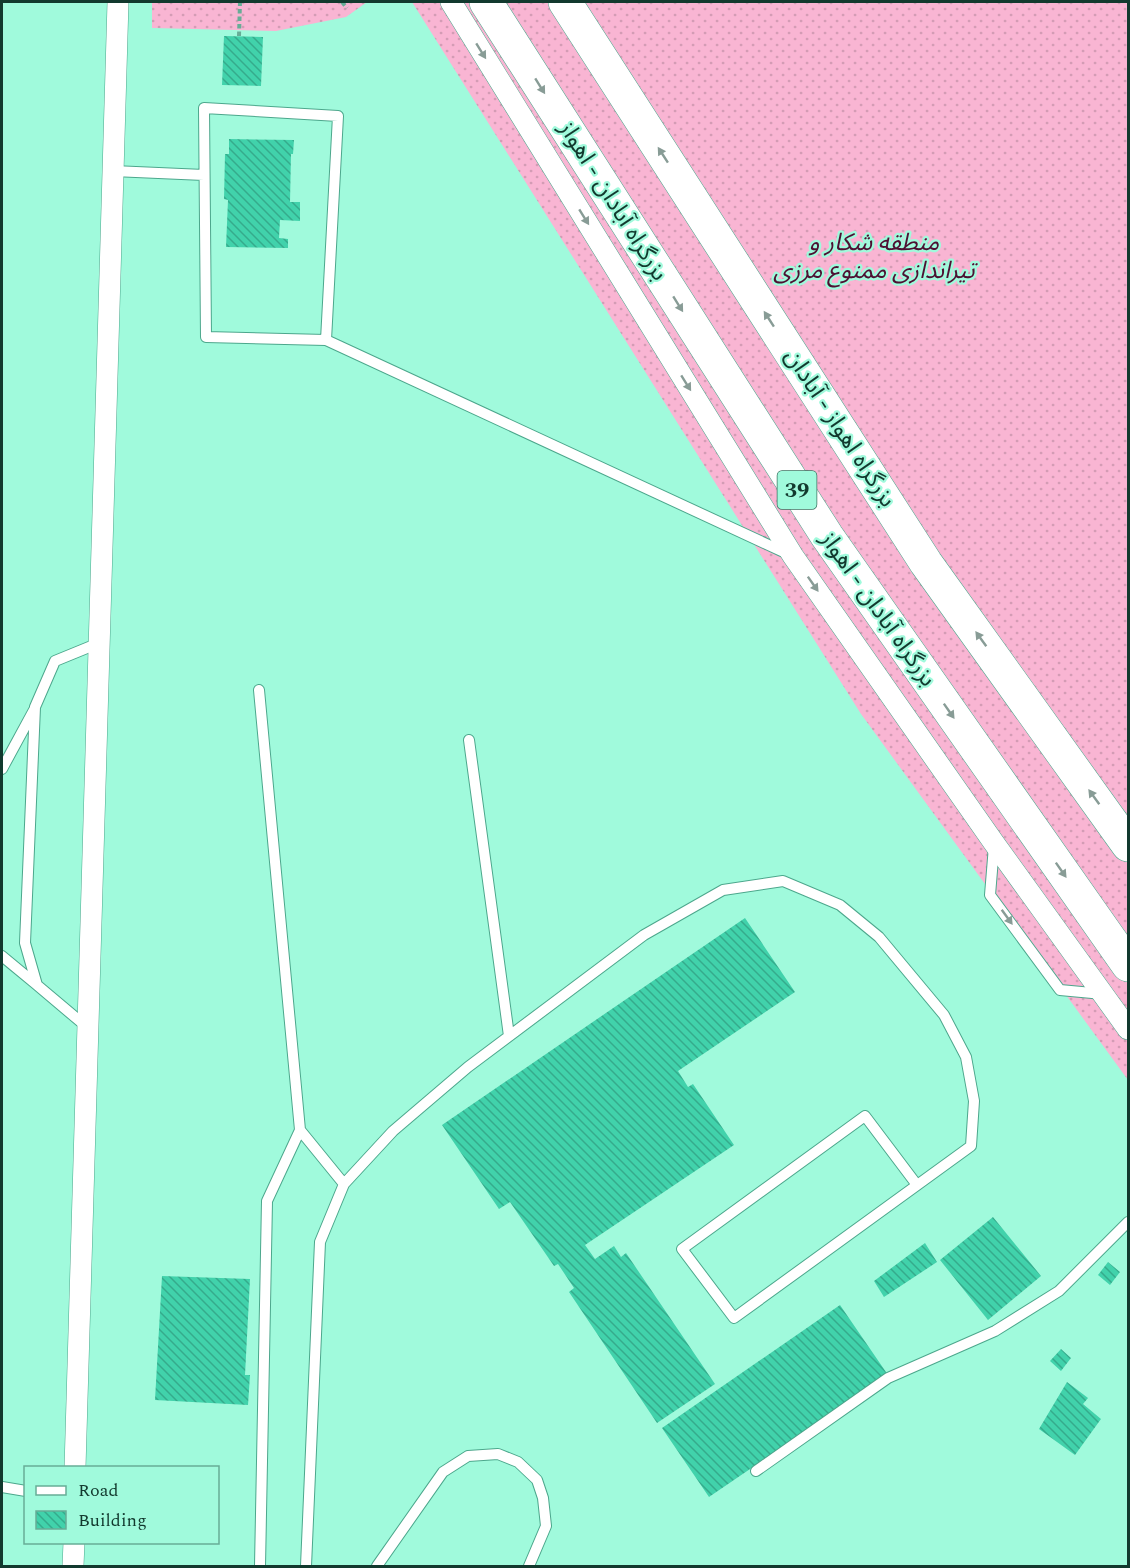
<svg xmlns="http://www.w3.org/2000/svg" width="1130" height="1568" font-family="Spectral,'Noto Sans Arabic',serif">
  <defs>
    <pattern id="grass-dots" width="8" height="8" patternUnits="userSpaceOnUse" patternTransform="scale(1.5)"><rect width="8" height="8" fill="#f9b5d3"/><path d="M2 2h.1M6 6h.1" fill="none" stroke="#d49cb5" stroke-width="1.8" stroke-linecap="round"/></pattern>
    <pattern id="building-back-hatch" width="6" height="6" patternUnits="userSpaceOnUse" patternTransform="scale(1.5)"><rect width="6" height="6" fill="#41d2ab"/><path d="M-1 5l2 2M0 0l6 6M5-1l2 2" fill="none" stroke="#35ab8c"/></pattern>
  </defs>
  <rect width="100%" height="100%" fill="#a0fadc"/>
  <!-- grass -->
  <path fill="url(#grass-dots)" d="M152,2H367L346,17L276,31L152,28Z
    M412,2H1128V1080L861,714Z"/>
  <!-- building -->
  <path fill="url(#building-back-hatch)" d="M224,36L263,37L261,86L222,85Z
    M229,139L294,140L293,154H291L290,202H300V221L280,220L279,238L288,239V248L226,247L228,200L224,199L225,154H229Z
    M745,918L795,992L678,1071L688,1087L693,1084L734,1145L585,1245L595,1259L614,1246L621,1257L626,1253L715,1384L657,1423L569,1292L574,1288L558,1264L554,1266L510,1202L499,1209L442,1125Z
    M993,1217L1041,1276L988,1320L940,1260Z
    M925,1243L937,1262L884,1297L874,1281Z
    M1108,1262L1120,1272L1110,1285L1098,1275Z
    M162,1276L250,1279L245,1375H250L248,1405L155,1400Z
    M840,1305L888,1375L709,1497L662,1428Z
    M1061,1349L1071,1358L1061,1371L1050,1361Z
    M1067,1382L1088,1398L1083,1404L1101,1419L1075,1455L1039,1429Z"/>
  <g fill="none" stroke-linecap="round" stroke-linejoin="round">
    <!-- service casing -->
    <g stroke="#4ca78c" stroke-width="12">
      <path id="service" d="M113,171L204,175
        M326,340L206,337L204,108L338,116L326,340L788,554
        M259,690L300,1130L344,1184
        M469,740L509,1036
        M2,769L34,710
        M994,846L990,895L1060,990L1103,994
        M2,956L37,985
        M88,1028L37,985L25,943L35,707L55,661L99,643
        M756,1471L888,1378L995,1331L1059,1291L1128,1222
        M2,1487L26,1491
        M260,1566L267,1201L300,1130
        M306,1566L320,1242L344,1184L393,1131L468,1067L644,935L723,890L783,881L840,905L879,937L944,1015L966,1057L974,1101L971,1146L734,1318L682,1249L865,1116L917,1185
        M377,1566L443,1472L468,1456L498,1454L518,1462L537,1480L543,1498L546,1526L529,1566"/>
    </g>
    <!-- minor casing -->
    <g stroke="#4ca78c" stroke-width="22">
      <path id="minor" d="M451,2L793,556L994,843L1128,1029
        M75,1468L118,2
        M73,1566L74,1542"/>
    </g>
    <!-- trunk casing -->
    <g stroke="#4ca78c" stroke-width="34">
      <path id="trunk" d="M486,2L827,536L1128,965
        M565,2L926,563L1128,845"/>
    </g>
    <!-- path -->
    <path stroke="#67ad97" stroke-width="4" stroke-dasharray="4.5 3" stroke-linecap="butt" d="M342,2L347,8
      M239,36L240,2"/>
    <!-- service -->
    <use href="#service" stroke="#fff" stroke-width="10"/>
    <!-- minor -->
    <use href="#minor" stroke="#fff" stroke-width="21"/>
    <!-- trunk -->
    <use href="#trunk" stroke="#fff" stroke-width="33"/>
  </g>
  <!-- one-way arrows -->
  <defs><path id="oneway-solid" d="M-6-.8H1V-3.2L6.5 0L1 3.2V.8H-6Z" transform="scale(1.5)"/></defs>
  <g fill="#889c96">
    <use href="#oneway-solid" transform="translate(481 51) rotate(58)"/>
    <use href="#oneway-solid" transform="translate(540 86) rotate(58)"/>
    <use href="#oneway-solid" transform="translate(663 155) rotate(-123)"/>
    <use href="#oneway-solid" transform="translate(584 217) rotate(58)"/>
    <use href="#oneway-solid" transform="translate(678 304) rotate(58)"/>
    <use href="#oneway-solid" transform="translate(769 319) rotate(-123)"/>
    <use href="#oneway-solid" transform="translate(686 383) rotate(58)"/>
    <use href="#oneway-solid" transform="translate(813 584) rotate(55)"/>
    <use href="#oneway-solid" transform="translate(981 639) rotate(-126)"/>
    <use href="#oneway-solid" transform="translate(949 711) rotate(55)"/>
    <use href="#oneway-solid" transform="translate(1094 797) rotate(-126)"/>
    <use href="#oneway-solid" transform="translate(1061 870) rotate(55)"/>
    <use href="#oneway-solid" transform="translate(1007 917) rotate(54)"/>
  </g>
  <g text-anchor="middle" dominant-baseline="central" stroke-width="4.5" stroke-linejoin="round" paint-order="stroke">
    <!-- shield labels -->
    <rect fill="#a0fadc" stroke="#3d7362" stroke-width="1.5" x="777.5" y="471" width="39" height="38" rx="4.5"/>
    <g font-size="22" font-weight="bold" fill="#12392e">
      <text x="797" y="490">39</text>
    </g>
    <!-- street labels -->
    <g font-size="24" fill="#12392e" stroke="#a0fadc">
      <text transform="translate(613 201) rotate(58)">بزرگراه آبادان - اهواز</text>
      <text transform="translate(840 428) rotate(57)">بزرگراه اهواز - آبادان</text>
      <text transform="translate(878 609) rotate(55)">بزرگراه آبادان - اهواز</text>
    </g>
    <!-- park labels -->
    <g font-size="24" font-style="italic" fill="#4d1032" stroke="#a0fadc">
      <text x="874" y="243">منطقه شکار و<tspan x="874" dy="28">تیراندازی ممنوع مرزی</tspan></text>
    </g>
  </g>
  <!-- border -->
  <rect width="1130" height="1568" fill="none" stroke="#12392e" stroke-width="6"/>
  <!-- legend -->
  <rect x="24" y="1466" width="195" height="78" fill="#a0fadc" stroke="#67ad96" stroke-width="1.5"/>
  <rect x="36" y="1486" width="30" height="9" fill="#ffffff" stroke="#67ad96" stroke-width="1.5"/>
  <text x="78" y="1496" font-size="18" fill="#12392e">Road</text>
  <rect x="36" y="1511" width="30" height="18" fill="url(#building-back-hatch)" stroke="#67ad96" stroke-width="1.5"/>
  <text x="78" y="1526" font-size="18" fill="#12392e">Building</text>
</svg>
